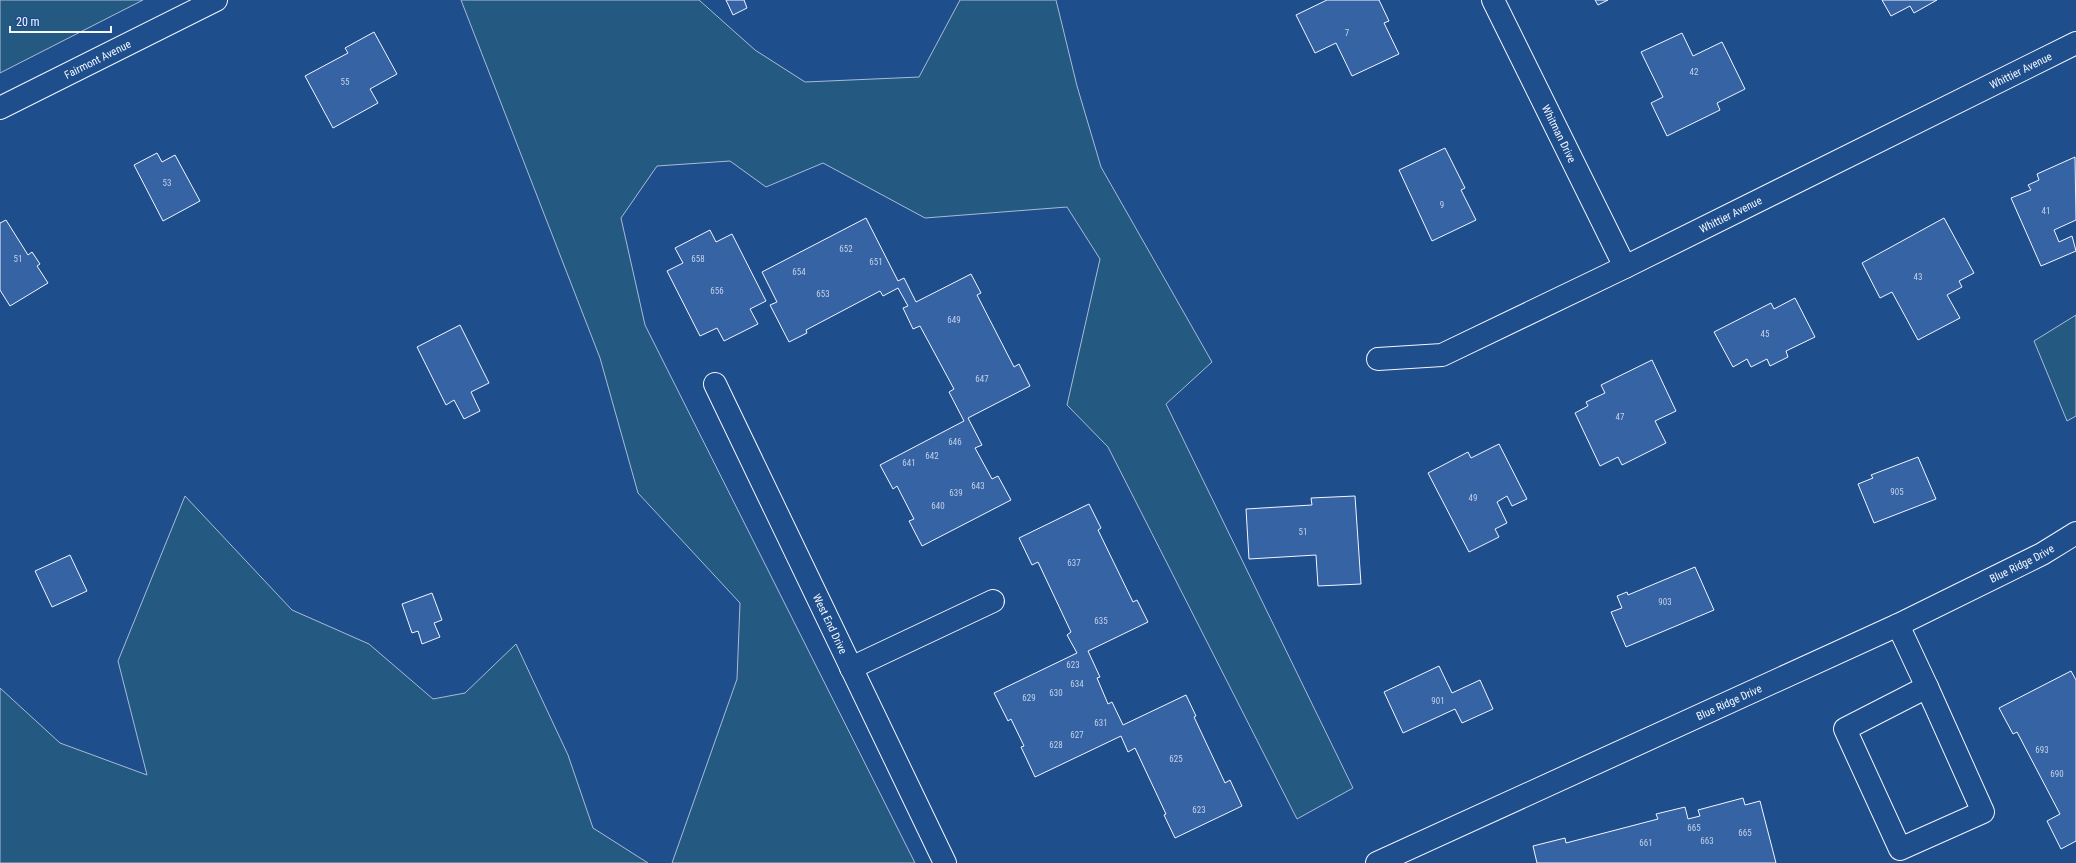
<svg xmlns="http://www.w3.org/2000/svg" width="2076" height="863" font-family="'Roboto Condensed',sans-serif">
  <rect width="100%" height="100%" fill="#1f4e8c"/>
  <!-- green -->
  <path fill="#245a82" stroke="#a8bbd7" d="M0,0H143L0,73Z
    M461,0H699L755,50L805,82L919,77L960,0H1056L1077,86L1101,167L1212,362L1166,404L1353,788L1297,819L1108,447L1067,405L1100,259L1067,207L925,218L823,163L766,187L730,161L657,166L621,218L645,325L915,863H672L737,679L740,603L638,493L600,358Z
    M2076,315V416L2067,421L2034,341Z
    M185,496L292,610L369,644L433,699L465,693L516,644L568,755L593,828L648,863H0V688L60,743L147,775L118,661Z"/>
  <!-- building -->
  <path fill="#3563a3" stroke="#f2f6ff" d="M726,0H744L747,8L733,15Z
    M1327,0H1379L1389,21L1384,23L1399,54L1352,76L1336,43L1315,53L1296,15Z
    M1595,0H1608L1598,5Z
    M1882,0H1937L1914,13L1910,6L1891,16Z
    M374,32L397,74L370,89L378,103L333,128L305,76L348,53L345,48Z
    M1682,33L1693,56L1722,42L1745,89L1717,103L1720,110L1667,136L1651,103L1663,97L1641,52Z
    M1445,148L1465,188L1461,190L1476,220L1432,241L1399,170Z
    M157,153L162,162L175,155L200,201L163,221L134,165Z
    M2075,157L2076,220L2054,230L2059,242L2072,236L2076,251L2041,266L2011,198L2031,190L2028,185L2039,180L2037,174Z
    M866,218L898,281L904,278L916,302L971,274L981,293L977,295L1014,367L1019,364L1030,386L968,418L982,445L975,448L992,479L998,476L1011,500L922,546L909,521L914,519L897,486L893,489L880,465L964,421L949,392L954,389L920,326L913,329L903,308L908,306L898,288L883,296L880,291L806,330L807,333L789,342L770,305L777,302L762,272Z
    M1944,218L1974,273L1959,281L1962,287L1947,295L1960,318L1918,340L1892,292L1880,298L1862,263Z
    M6,220L28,255L32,252L40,264L37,266L48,283L10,306L0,290V223Z
    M710,230L716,242L732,234L766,301L750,309L758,324L724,341L717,328L700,336L667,271L683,263L675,248Z
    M1795,298L1815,337L1786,351L1788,357L1770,366L1767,359L1751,367L1747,359L1733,367L1714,332L1771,303L1774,309Z
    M460,325L489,383L471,392L480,411L464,419L454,400L446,405L417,347Z
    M1652,360L1676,411L1655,421L1666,443L1622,465L1618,457L1600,466L1575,413L1588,406L1586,402L1605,393L1601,385Z
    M1499,444L1527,499L1512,506L1507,496L1497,502L1507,523L1495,529L1499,537L1469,552L1428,473L1468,452L1471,458Z
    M1918,457L1936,499L1874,523L1858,484L1873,478L1871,475Z
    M1355,496L1361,584L1318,586L1316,555L1249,559L1246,509L1312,505L1311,498Z
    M1089,504L1101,528L1098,530L1133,602L1137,600L1148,622L1088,651L1100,677L1097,678L1108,704L1112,702L1123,725L1186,695L1196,716L1194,717L1225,783L1230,780L1242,806L1175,838L1164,815L1166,814L1135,748L1128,752L1121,736L1035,777L1021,747L1024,746L1011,719L1008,721L994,693L1077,653L1067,635L1071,632L1038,562L1032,565L1019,538Z
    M70,555L87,591L52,607L35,571Z
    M1695,567L1714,610L1626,647L1611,612L1622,608L1617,596L1627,592L1628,595Z
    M432,593L442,620L434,623L440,637L422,644L418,631L412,633L402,604Z
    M1439,666L1452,693L1480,680L1493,709L1462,723L1455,709L1403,733L1384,692Z
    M2071,671L2076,680V841L2061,849L2047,821L2060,814L2017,732L2013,734L1999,708Z
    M1743,798L1745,805L1760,801L1776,863H1537L1533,846L1565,838L1566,843L1658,819L1656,814L1685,807L1688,819L1700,816L1698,810Z"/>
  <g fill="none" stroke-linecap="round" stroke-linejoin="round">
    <!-- street casing -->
    <g stroke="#f2f6ff" stroke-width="24">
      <g id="street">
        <path id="s1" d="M1493,0L1625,267"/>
        <path id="s2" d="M0,108L216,0"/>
        <path id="s3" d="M1378,359L1442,355L1625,267L2076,43"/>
        <path id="s4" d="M715,384L945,863"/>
        <path d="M1898,625L1927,687"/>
        <path d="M851,668L993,601"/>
        <path d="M1927,687L1983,812L1900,849L1845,729Z"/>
        <path id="s5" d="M1377,863L1898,625L2042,554L2076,533"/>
      </g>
    </g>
    <!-- street -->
    <use href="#street" stroke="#1f4e8c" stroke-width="22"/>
  </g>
  <g text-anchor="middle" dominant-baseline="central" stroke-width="3" stroke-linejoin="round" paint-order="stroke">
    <!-- number labels -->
    <g font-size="9" fill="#c3d1e8">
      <text x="1347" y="33">7</text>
      <text x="1694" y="72">42</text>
      <text x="345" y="82">55</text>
      <text x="167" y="183">53</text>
      <text x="1442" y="205">9</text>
      <text x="2046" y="211">41</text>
      <text x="846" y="249">652</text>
      <text x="18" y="259">51</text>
      <text x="698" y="259">658</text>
      <text x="876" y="262">651</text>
      <text x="799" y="272">654</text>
      <text x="1918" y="277">43</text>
      <text x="717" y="291">656</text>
      <text x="823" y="294">653</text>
      <text x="954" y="320">649</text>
      <text x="1765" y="334">45</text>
      <text x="982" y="379">647</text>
      <text x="1620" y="417">47</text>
      <text x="955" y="442">646</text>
      <text x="932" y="456">642</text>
      <text x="909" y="463">641</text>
      <text x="978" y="486">643</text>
      <text x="1897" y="492">905</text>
      <text x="956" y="493">639</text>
      <text x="1473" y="498">49</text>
      <text x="938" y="506">640</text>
      <text x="1303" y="532">51</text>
      <text x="1074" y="563">637</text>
      <text x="1665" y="602">903</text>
      <text x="1101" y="621">635</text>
      <text x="1073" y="665">623</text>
      <text x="1077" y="684">634</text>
      <text x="1056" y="693">630</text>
      <text x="1029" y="698">629</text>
      <text x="1438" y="701">901</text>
      <text x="1101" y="723">631</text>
      <text x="1077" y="735">627</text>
      <text x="1056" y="745">628</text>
      <text x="2042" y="750">693</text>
      <text x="1176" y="759">625</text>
      <text x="2057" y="774">690</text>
      <text x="1199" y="810">623</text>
      <text x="1694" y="828">665</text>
      <text x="1745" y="833">665</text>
      <text x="1707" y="841">663</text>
      <text x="1646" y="843">661</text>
    </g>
    <!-- street labels -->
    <g font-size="11" fill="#f2f6ff" stroke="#1f4e8c">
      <text stroke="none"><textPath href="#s2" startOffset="109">Fairmont Avenue</textPath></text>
      <text stroke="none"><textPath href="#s3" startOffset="709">Whittier Avenue</textPath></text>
      <text stroke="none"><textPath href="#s1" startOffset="149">Whitman Drive</textPath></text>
      <text stroke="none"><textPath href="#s3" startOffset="385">Whittier Avenue</textPath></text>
      <text stroke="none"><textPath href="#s5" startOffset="711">Blue Ridge Drive</textPath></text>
      <text stroke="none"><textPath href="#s4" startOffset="266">West End Drive</textPath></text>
      <text stroke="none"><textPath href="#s5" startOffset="387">Blue Ridge Drive</textPath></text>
    </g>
  </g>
  <!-- scale -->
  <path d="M10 26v6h101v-6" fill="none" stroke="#f2f6ff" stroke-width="2"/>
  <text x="16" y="26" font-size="12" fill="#f2f6ff" stroke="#1f4e8c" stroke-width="3" paint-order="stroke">20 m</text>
</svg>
